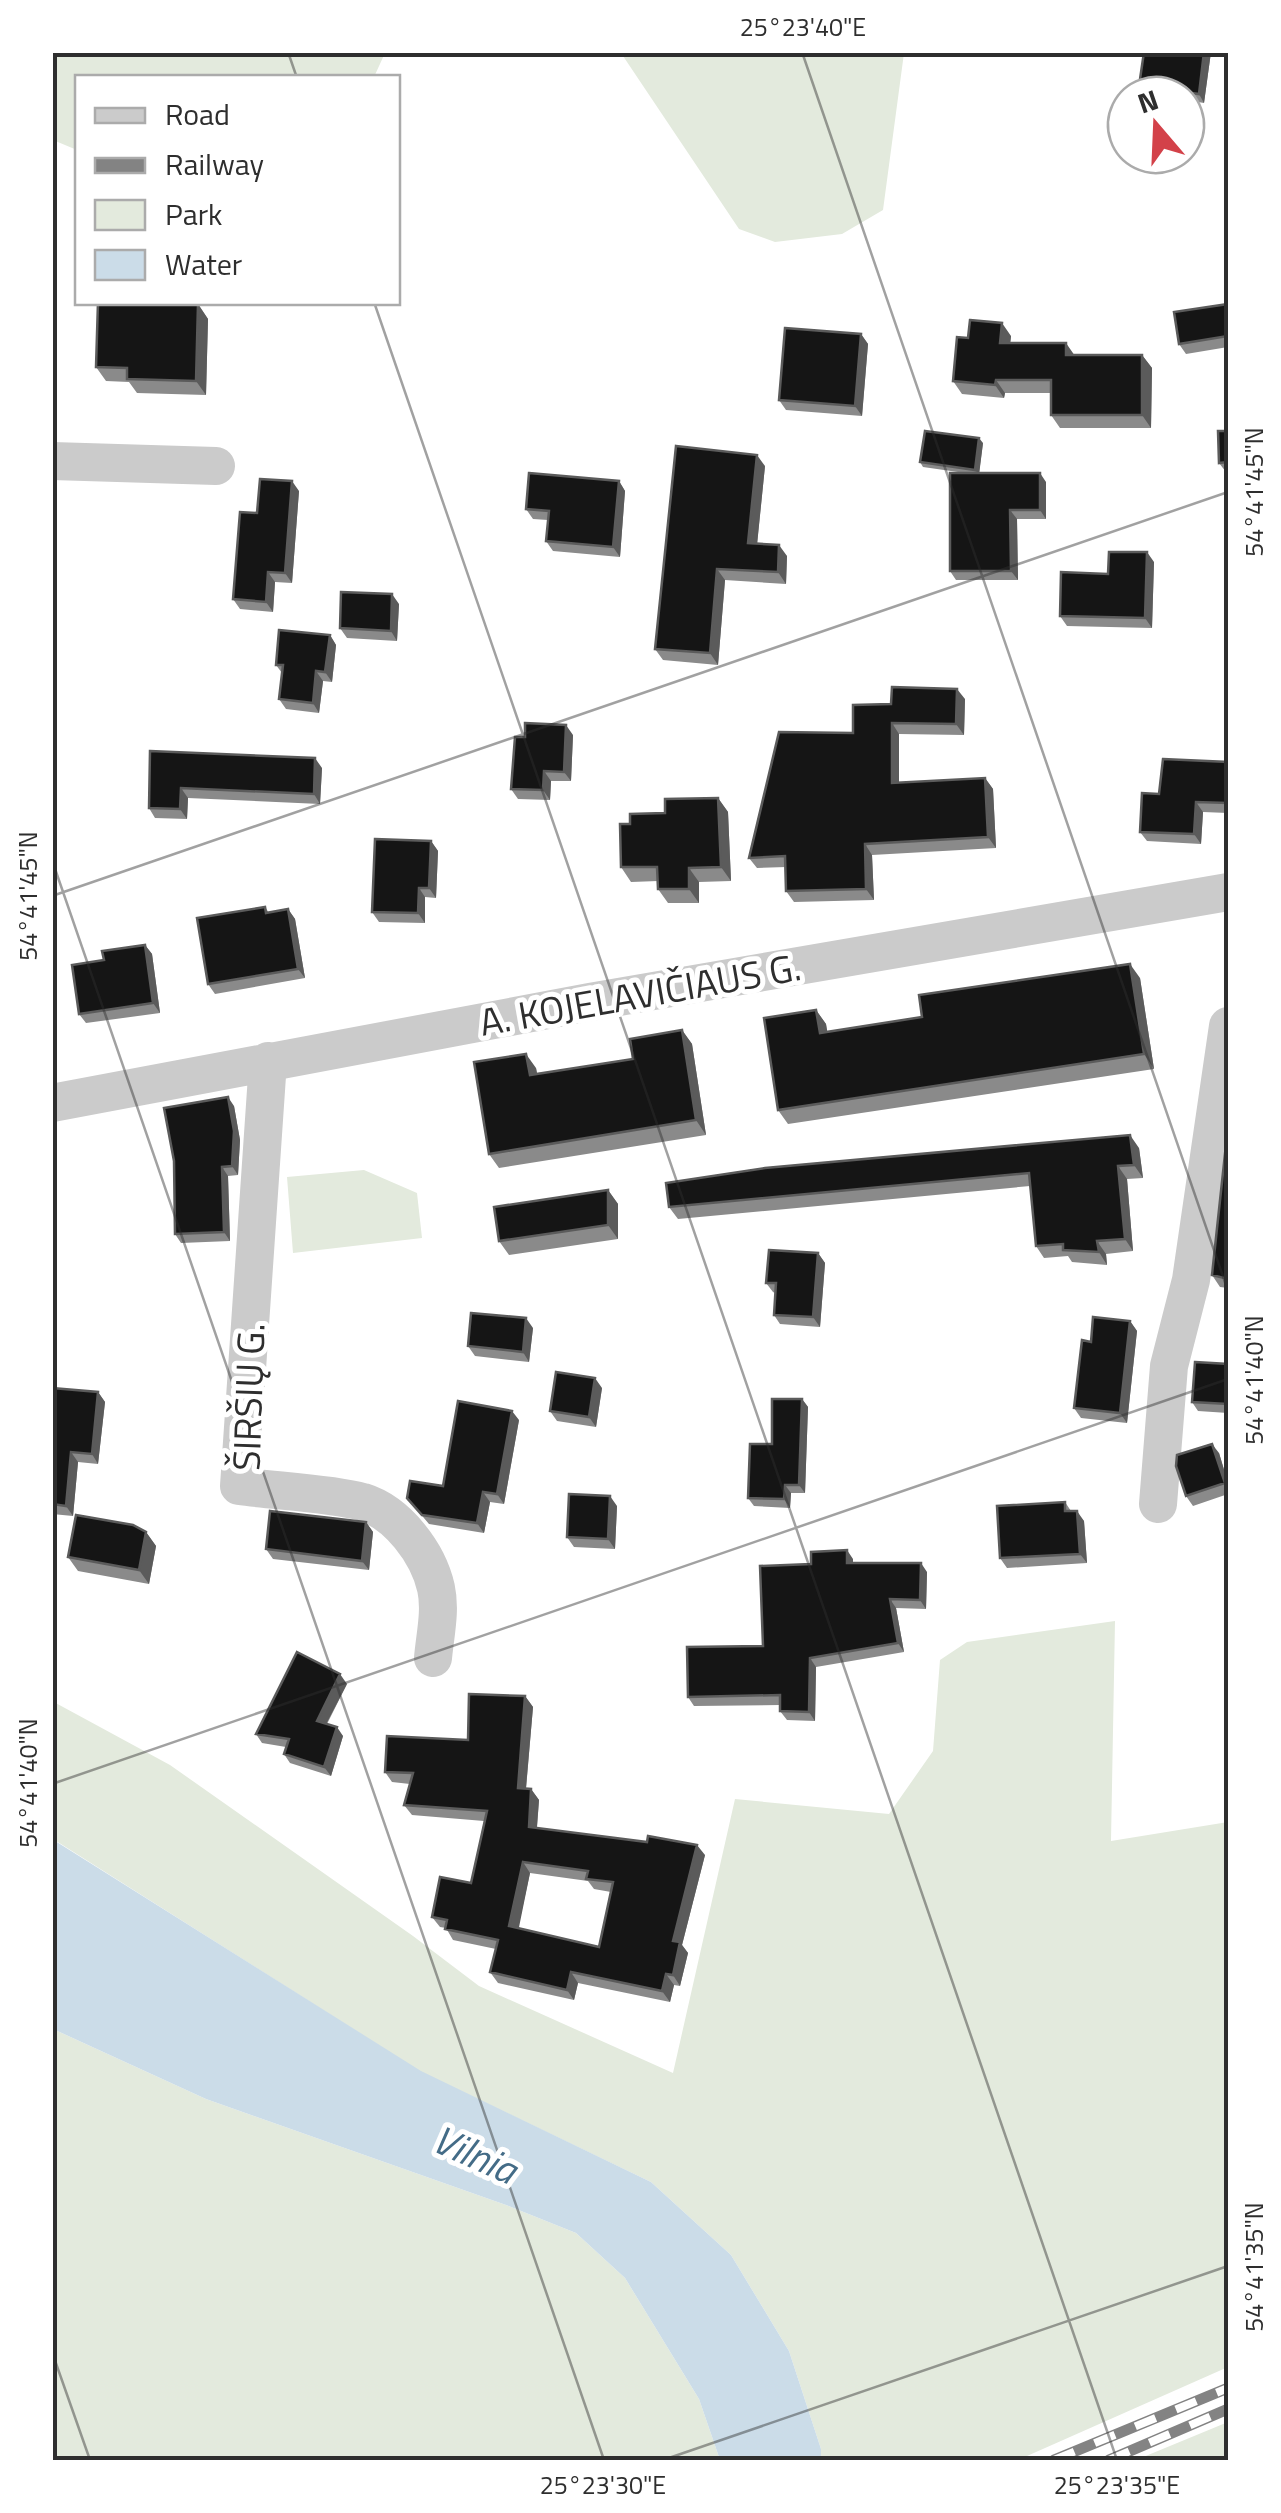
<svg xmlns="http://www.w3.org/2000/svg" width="1281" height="2513" font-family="'Titillium Web',sans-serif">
  <rect width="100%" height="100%" fill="#fff"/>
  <!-- green -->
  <path fill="#e3eadd" d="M52,53L53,52L385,53L374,77L78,78L77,150L53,140Z
    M621,53H904L883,210L842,234L775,242L739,229Z
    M364,1170L417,1193L422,1238L293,1253L287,1177Z
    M1115,1621L1111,1841L1228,1822V2367L1018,2460H821V2449L789,2351L731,2255L651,2182L421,2072L53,1839L52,1701L170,1765L413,1936L479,1986L673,2073L735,1799L889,1814L933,1751L940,1660L967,1642Z
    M53,2029L206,2099L506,2205L576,2233L625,2278L699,2399L720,2460H53Z
    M1228,2422V2460H1136Z"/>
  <!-- water -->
  <path fill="#cbdce8" d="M52,1839L421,2071L651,2182L731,2255L789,2351L821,2449V2460H720L699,2399L625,2278L576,2233L506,2205L206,2099L53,2029Z"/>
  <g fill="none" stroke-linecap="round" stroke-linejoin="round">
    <!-- minor -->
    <path stroke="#cbcbcb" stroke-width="38" d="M52,461L216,466
      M268,1061L239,1486C275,1491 329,1493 363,1502C398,1513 428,1553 436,1588C441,1611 435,1635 433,1658
      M52,1103L590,1002L1228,892
      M1158,1504L1169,1366L1191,1280L1228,1026"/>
    <!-- rail casing -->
    <g stroke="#838383" stroke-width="11">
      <path id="rail" d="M1054,2460L1228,2388
        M1109,2460L1228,2409"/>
    </g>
    <!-- rail -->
    <use href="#rail" stroke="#fff" stroke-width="8" stroke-dasharray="22" stroke-linecap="butt"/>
  </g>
  <!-- wall -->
  <path fill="#8a8a8a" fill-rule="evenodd" d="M1144,52H1211L1204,103L1186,100V95L1145,94L1139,86Z
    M98,302H179L198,304L208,319L206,395L137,393L129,382L106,381L96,367Z
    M1228,304V347L1186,354L1179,344Z
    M861,334L868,344L862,416L786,410L779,400Z
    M1011,336L1010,343L1074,355H1142L1152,368L1151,428H1060L1051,415V393H1005L1004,398L962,394L953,381L968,338Z
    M1228,431V472H1226L1219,463Z
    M983,443L979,473L1046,482V519H1017L1018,580H956L950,571L965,473L923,467L920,462Z
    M765,466L757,544L787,556L786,584L725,580L718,665L663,660L655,649Z
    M619,481L625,491L620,557L553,551L546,541L548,520L533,519L526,509Z
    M299,491L292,583L275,582L273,612L240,609L233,599L257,513Z
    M1154,562L1152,628L1067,626L1060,616Z
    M399,604L397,641L347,638L340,628Z
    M330,635L336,645L332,682L323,681L319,713L286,709L279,699L282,673L276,665Z
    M965,699L964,735L899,734V783L985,778L993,789L996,848L872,855L874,900L794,902L786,891V867L757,868L749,858L853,733L891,704Z
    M573,735L571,781H551L550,800L518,799L511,789Z
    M150,751L322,768L320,804L188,798L187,819L155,818L149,808Z
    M1228,762V813L1203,812L1201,844L1147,841L1140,832L1159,794Z
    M718,798L728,812L731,881L699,882V903H668L658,889V881L631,882L621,867L630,824Z
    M431,841L438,851L436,898L425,897V923L379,922L372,912Z
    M265,907L269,913L288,909L295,919L305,978L215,994L208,984Z
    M145,945L152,954L160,1013L86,1023L79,1014L104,960Z
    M1140,978L1154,1069L788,1124L778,1110L816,1010L826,1024L827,1032L922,1017Z
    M682,1030L692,1044L706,1135L499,1168L489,1154L536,1068L537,1074L633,1059Z
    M234,1106L240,1140L238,1175L228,1176L230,1241L181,1243L175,1234Z
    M1228,1126V1288L1220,1287L1212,1275Z
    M1139,1148L1143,1178L1127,1179L1133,1251L1106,1254L1107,1265L1072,1262L1068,1256L1044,1258L1036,1246L1030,1186L678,1219L669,1207Z
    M608,1190L618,1204V1239L509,1255L499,1241Z
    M818,1253L825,1263L820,1327L780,1324L774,1315L775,1293L773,1292L766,1283Z
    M1130,1321L1137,1331L1127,1423L1081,1418L1074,1408L1091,1342Z
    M533,1328L529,1362L475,1356L468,1346Z
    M1228,1364V1413L1198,1411L1192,1402Z
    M52,1388L98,1392L105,1402L98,1464L78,1462L73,1516L52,1514Z
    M602,1388L596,1427L557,1421L550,1411Z
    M802,1399L808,1407L805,1493H791L790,1508L754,1506L748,1498L772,1444Z
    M519,1420L504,1504L490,1502L484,1533L429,1524L407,1498L443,1486Z
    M1219,1453L1228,1483V1494L1193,1506L1186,1496Z
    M1065,1502L1071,1511L1084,1521L1087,1563L1007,1568L1000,1558Z
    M617,1506L615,1549L574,1547L567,1537Z
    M366,1522L373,1532L369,1570L273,1559L266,1549Z
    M146,1532L156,1546L149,1584L78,1571L68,1557Z
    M853,1559V1563L927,1572L926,1609L896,1608L904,1652L816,1667L815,1721L787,1720L780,1711V1705L694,1706L688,1697L763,1646L811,1564Z
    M347,1684L327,1724L343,1736L331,1776L290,1763L284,1754L286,1747L262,1743L256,1734Z
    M525,1696L533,1707L526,1789H531L539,1800L537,1828L705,1855L682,1945L688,1953L680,1986L674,1985L670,2002L578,1983L574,2000L498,1983L490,1972L496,1949L453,1940L446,1928L440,1927L432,1917L471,1883L484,1821L412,1815L404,1805L410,1784L392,1782L385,1772L468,1740ZM530,1873L588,1881L594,1889L611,1892L599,1947L518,1928Z"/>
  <!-- shaded-wall -->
  <path fill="#5b5b5b" d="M1204,52H1211L1204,103L1199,94Z
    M198,304L208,319L206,395L196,381Z
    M1002,323L1011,336L1009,356L1000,343Z
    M861,334L868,344L862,416L855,406Z
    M1066,343L1075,356L1066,355Z
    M1142,355L1152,368L1151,428L1142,415Z
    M996,380L1005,393L1004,398L995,385Z
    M979,438L983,443L979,475L975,470Z
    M757,455L765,466L756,555L748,543Z
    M1040,473L1046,482V519L1040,510Z
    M292,481L299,491L292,583L285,573Z
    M619,481L625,491L620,557L613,547Z
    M1010,510L1017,519L1018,580L1011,571Z
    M779,545L787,556L786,584L778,572Z
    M1147,552L1154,562L1152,628L1145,618Z
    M717,569L725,580L718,665L710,653Z
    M268,572L275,582L273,612L266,602Z
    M392,594L399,604L397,641L391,631Z
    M330,635L336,645L332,682L325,672Z
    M316,671L323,681L319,713L313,703Z
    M957,689L965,699L964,735L956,724Z
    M892,723L899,734V794L892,783Z
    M566,725L573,735L571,781L564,772Z
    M315,758L322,768L320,804L314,794Z
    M544,771L551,781L550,800L543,790Z
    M985,778L993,789L996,848L988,837Z
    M181,788L188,798L187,819L180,809Z
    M718,798L728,812L731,881L721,867Z
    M1196,802L1203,812L1201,844L1194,834Z
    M431,841L438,851L436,898L429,888Z
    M865,844L872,855L874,900L866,889Z
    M689,868L699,882V903L689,889Z
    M419,888L425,897V923L418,913Z
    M288,909L295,919L305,978L298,969Z
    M145,945L152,954L160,1013L153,1003Z
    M1130,964L1140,978L1154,1069L1144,1054Z
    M816,1010L826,1024L830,1047L820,1033Z
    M682,1030L692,1044L706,1135L696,1120Z
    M526,1054L536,1068L540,1089L530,1075Z
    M228,1097L234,1106L240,1140L238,1175L232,1166Z
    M1130,1135L1139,1148L1143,1178L1134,1165Z
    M1118,1166L1127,1179L1133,1251L1125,1239Z
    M222,1167L228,1176L230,1241L224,1232Z
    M608,1190L618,1204V1239L608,1225Z
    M1097,1241L1106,1254L1107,1265L1099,1252Z
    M818,1253L825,1263L820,1327L813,1317Z
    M526,1318L533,1328L529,1362L523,1352Z
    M1130,1321L1137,1331L1127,1423L1120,1413Z
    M595,1378L602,1388L596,1427L589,1417Z
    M98,1392L105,1402L98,1464L92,1454Z
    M802,1399L808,1407L805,1493L799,1485Z
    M512,1411L519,1420L504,1504L497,1494Z
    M1212,1444L1219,1453L1228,1483V1488L1225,1483Z
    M71,1452L78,1462L73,1516L66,1506Z
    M785,1485L791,1493L790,1508L784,1499Z
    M483,1492L490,1502L484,1533L477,1523Z
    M610,1496L617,1506L615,1549L608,1539Z
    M1077,1511L1084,1521L1087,1563L1080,1554Z
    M366,1522L373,1532L369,1570L362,1561Z
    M146,1532L156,1546L149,1584L139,1570Z
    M847,1550L853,1559V1572L847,1563Z
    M921,1563L927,1572L926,1609L920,1600Z
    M890,1599L896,1608L904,1652L898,1643Z
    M810,1658L816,1667L815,1721L809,1712Z
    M340,1674L347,1684L323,1730L317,1721Z
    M525,1696L533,1707L525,1799L518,1788Z
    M337,1727L343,1736L331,1776L324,1767Z
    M531,1789L539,1800L536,1838L529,1827Z
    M697,1845L705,1855L682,1945L688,1953L680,1986L673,1975V1941Z
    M523,1862L530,1873L517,1937L509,1926Z
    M571,1972L578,1983L574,2000L567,1990Z
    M666,1974L674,1985L670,2002L662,1991Z"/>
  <!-- building -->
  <path fill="#151515" stroke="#5b5b5b" stroke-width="2.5" fill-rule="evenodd" d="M1144,52H1204L1199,94L1139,86Z
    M98,302H168L198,304L196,381L127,379V368L96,367Z
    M1228,304V336L1179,344L1174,312Z
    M970,320L1002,323L1000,343H1066V355H1142V415H1051V380H996L995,385L953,381L957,337L968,338Z
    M785,328L861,334L855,406L779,400Z
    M925,431L979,438L975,470L920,462Z
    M1218,431H1228V462L1219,463Z
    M676,446L757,455L748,543L779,545L778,572L717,569L710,653L655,649Z
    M529,473L619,481L613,547L546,541L549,511L526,509Z
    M950,473H1040V510H1010L1011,571H950Z
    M260,479L292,481L285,573L268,572L266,602L233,599L240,512L257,513Z
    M1109,552H1147L1145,618L1060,616L1061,572L1108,574Z
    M341,592L392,594L391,631L340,628Z
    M279,630L330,635L325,672L316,671L313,703L279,699L283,665H276Z
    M892,687L957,689L956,724L892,723V783L985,778L988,837L865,844L866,889L786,891L785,856L749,858L779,732L853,733V705L891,704Z
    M525,723L566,725L564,772L544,771L543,790L511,789L515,737H525Z
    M150,751L315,758L314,794L181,788L180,809L149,808Z
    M1163,759L1228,762V803L1196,802L1194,834L1140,832L1142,793L1159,794Z
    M718,798L721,867L689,868V889H658L657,867H621L620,824H630V814L665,813V799Z
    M375,839L431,841L429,888H419L418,913L372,912Z
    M265,907L266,913L288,909L298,969L208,984L197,918Z
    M145,945L153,1003L79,1014L72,965L104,960L102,951Z
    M1130,964L1144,1054L778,1110L764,1018L816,1010L820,1033L922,1017L919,995Z
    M682,1030L696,1120L489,1154L474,1062L526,1054L530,1075L633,1059L630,1039Z
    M228,1097L234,1131L232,1166L222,1167L224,1232L175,1234L174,1161L164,1108Z
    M1228,1126V1279L1212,1275Z
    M1130,1135L1134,1165L1118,1166L1125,1239L1097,1241L1099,1252L1063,1250V1244L1036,1246L1029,1173L669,1207L666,1183L765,1168Z
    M608,1190V1225L499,1241L494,1207Z
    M769,1250L818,1253L813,1317L774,1315L776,1283H766Z
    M471,1313L526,1318L523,1352L468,1346Z
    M1093,1317L1130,1321L1120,1413L1074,1408L1082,1340L1091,1342Z
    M1195,1362L1228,1364V1404L1192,1402Z
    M556,1372L595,1378L589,1417L550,1411Z
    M52,1388L98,1392L92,1454L71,1452L66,1506L52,1504Z
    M772,1399H802L799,1485H785L784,1499L748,1498L750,1444H772Z
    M458,1401L512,1411L497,1494L483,1492L477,1523L422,1515L407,1498L410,1481L443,1486Z
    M1212,1444L1225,1483L1186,1496L1176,1466L1177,1455Z
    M569,1494L610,1496L608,1539L567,1537Z
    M1065,1502V1511H1077L1080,1554L1000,1558L997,1506Z
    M270,1511L366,1522L362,1561L266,1549Z
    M76,1515L133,1525L146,1532L139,1570L68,1557Z
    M847,1550V1563H921L920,1600L890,1599L898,1643L810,1658L809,1712L780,1711V1695L688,1697L687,1647L763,1646L760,1566L811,1564V1552Z
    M297,1652L340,1674L317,1721L337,1727L324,1767L284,1754L289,1739L256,1734Z
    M469,1694L525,1696L518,1788L531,1789L529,1827L647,1842L648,1836L697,1845L673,1941L680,1942L673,1975L666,1974L662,1991L571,1972L567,1990L490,1972L498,1940L445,1929L447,1920L432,1917L440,1877L471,1883L487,1811L404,1805L413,1773L385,1772L387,1736L468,1740ZM523,1862L588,1871L586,1879L613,1882L599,1947L509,1926Z"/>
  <!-- ticks -->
  <path fill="none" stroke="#2e2e2e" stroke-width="2.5" stroke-opacity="0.45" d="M288,52L297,78M802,52L1228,1291M374,302L1117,2460M52,860L604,2460M52,896L1228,492M52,1784L1228,1379M52,2352L90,2460M663,2460L1228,2266"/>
  <g text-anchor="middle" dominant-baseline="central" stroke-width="10" stroke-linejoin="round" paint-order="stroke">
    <!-- street labels -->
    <g font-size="38" fill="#2e2e2e" stroke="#fff">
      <text transform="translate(640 994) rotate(-10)">A. KOJELAVIČIAUS G.</text>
      <text transform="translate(248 1397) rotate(-88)">ŠIRŠIŲ G.</text>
    </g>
    <!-- water labels -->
    <g font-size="40" font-style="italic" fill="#446c87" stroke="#fff">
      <text transform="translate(475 2154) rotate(24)">Vilnia</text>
    </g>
  </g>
  <!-- border -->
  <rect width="1281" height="2513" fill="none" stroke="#ffffff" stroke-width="110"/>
  <!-- legend -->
  <rect x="75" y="75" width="325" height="230" fill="#ffffff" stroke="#ababab" stroke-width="2.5"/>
  <rect x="95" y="108" width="50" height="15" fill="#cbcbcb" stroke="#ababab" stroke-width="2.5"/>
  <text x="165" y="125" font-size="30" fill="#2e2e2e">Road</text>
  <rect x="95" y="158" width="50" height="15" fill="#838383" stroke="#ababab" stroke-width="2.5"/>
  <text x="165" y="175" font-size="30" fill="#2e2e2e">Railway</text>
  <rect x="95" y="200" width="50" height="30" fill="#e3eadd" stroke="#ababab" stroke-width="2.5"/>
  <text x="165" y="225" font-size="30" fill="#2e2e2e">Park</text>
  <rect x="95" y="250" width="50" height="30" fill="#cbdce8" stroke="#ababab" stroke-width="2.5"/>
  <text x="165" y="275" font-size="30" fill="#2e2e2e">Water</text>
  <!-- north arrow -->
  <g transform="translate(1156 125) rotate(341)"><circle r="48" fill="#ffffff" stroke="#ababab" stroke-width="2.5"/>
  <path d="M0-8L18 38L0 25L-18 38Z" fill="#d34149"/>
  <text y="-15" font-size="28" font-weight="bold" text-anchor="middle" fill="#2e2e2e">N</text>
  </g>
  <rect x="55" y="55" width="1171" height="2403" fill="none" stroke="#2e2e2e" stroke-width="4"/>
  <g font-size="25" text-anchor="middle" fill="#2e2e2e">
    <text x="803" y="36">25°23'40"E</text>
    <text transform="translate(1254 492) rotate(-90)" y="9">54°41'45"N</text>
    <text transform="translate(28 896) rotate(-90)" y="9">54°41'45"N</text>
    <text transform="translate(1254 1380) rotate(-90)" y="9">54°41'40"N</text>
    <text transform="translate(28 1783) rotate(-90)" y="9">54°41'40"N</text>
    <text transform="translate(1254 2267) rotate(-90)" y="9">54°41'35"N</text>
    <text x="603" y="2494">25°23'30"E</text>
    <text x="1117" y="2494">25°23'35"E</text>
  </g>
</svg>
